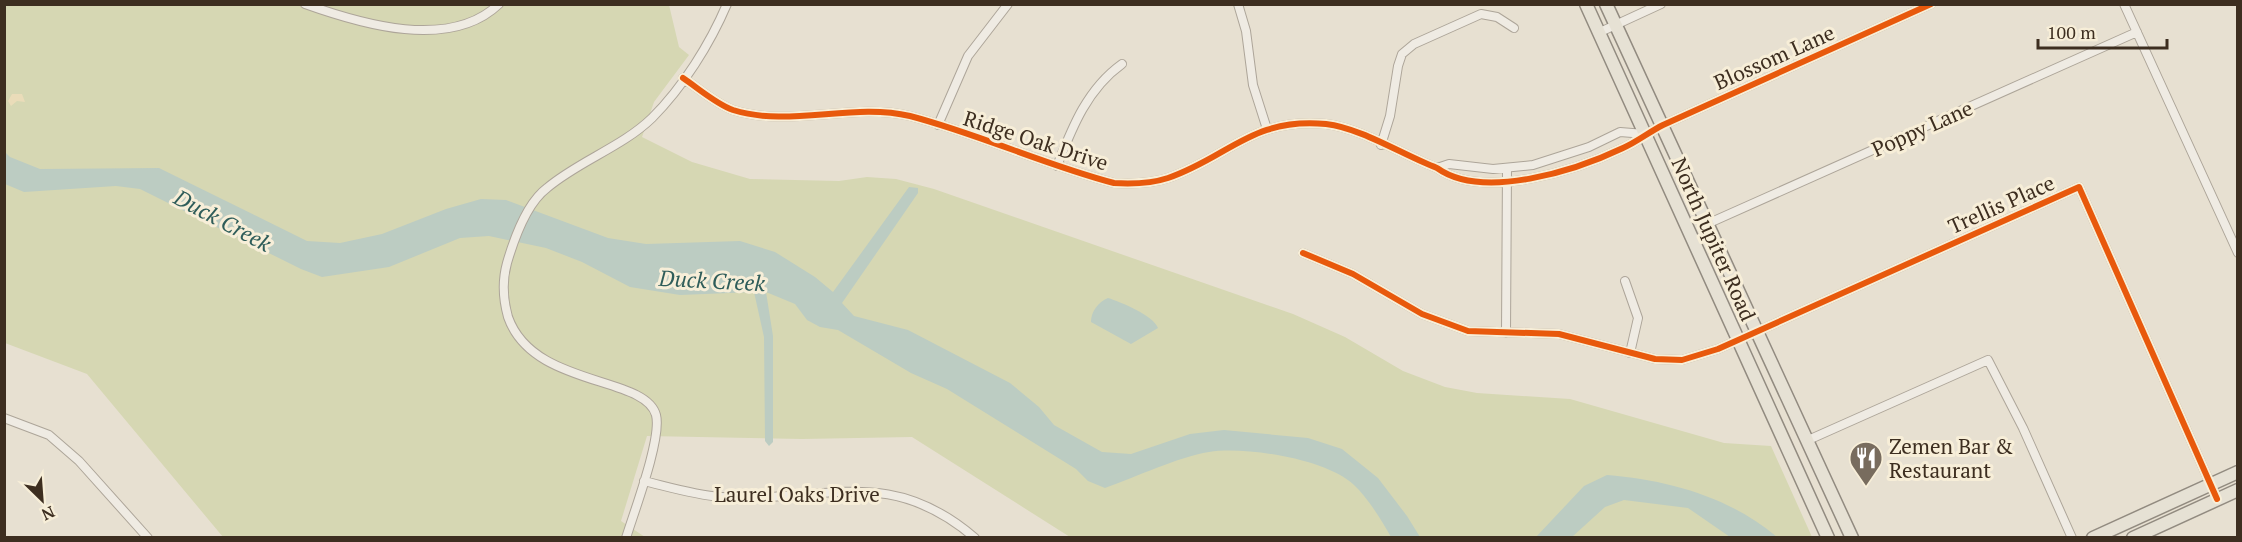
<svg xmlns="http://www.w3.org/2000/svg" width="2242" height="542" font-family="'PT Serif',serif">
  <rect width="100%" height="100%" fill="#e7e0d1"/>
  <!-- green -->
  <path fill="#d6d7b3" d="M5,5H669L679,47L689,55L654,102L642,137L692,162L750,179L839,181L867,177L896,179L934,189L1293,314L1345,337L1403,371L1445,387L1477,393L1570,399L1724,443L1771,446L1812,537H1070L912,437L802,439L647,436L621,521L645,537H223L87,374L5,343Z"/>
  <!-- sand -->
  <path fill="#eadcb9" d="M12,94H22L25,102L17,101L11,106L8,101Z"/>
  <!-- water -->
  <path fill="#bcccc2" d="M4,151L10,157L40,169L159,168L307,241L340,243L382,234L446,209L481,199L506,200L608,238L646,244L740,241L775,252L815,277L833,292L909,187L918,188V193L842,303L854,316L908,330L1010,383L1039,407L1054,425L1102,452L1131,454L1190,434L1224,430L1308,438L1342,449L1378,478L1407,516L1420,537H1391C1382,521 1368,498 1354,485C1327,459 1245,446 1209,452C1178,457 1136,477 1105,488L1088,481L1076,469L947,389L911,373L838,330L820,327L807,320L795,304L766,292L773,336V442L769,446L765,441L764,337L754,292L680,295L630,287L582,262L546,248L489,236L460,238L389,267L322,277L301,269L140,189L116,186L24,192L5,184Z
    M1108,298C1121,302 1154,316 1158,328L1131,344L1091,322C1091,312 1098,302 1108,298Z
    M1607,475C1668,480 1730,497 1777,537H1730L1688,508L1624,500L1605,507L1572,537H1536L1584,486Z"/>
  <g fill="none" stroke-linecap="round" stroke-linejoin="round">
    <!-- street casing -->
    <g stroke="#ada599" stroke-width="10">
      <path id="street" d="M305,4C361,24 450,51 499,4
        M1238,4L1246,31L1253,85L1267,129
        M2124,4L2238,253
        M1598,33L1661,4
        M683,78C698,88 716,104 733,110C790,128 852,102 910,116C979,134 1045,165 1114,183C1132,184 1150,184 1168,178C1229,157 1252,117 1326,124C1361,128 1403,155 1437,168C1483,201 1577,170 1623,148C1637,142 1649,132 1663,125L1931,4
        M938,125L968,56L1008,4
        M1381,145L1390,116L1398,66L1402,54L1414,44L1481,14L1497,17L1514,28
        M1057,166C1072,128 1087,89 1122,64
        M1437,168L1449,164L1493,169L1533,165L1589,147L1620,132L1645,134
        M1707,224L2137,32
        M1303,253L1353,274L1422,314L1468,331L1559,334L1655,359L1682,360L1718,349L2079,187L2217,499
        M1625,281L1638,318L1630,353
        M1506,333L1507,168
        M4,418L49,435L79,461L148,538
        M1806,441L1988,360L2023,428L2072,538
        M644,481C669,487 695,495 721,497C819,504 887,462 975,538
        M626,538C634,512 662,438 656,415C645,375 533,388 508,317C503,299 502,281 507,263C514,239 527,203 547,188C579,161 622,147 652,118C683,87 710,44 727,4"/>
    </g>
    <!-- primary casing -->
    <g stroke="#928b80" stroke-width="15">
      <path id="primary" d="M1586,4L1828,538
        M1606,4L1852,538
        M2093,538L2238,472
        M2133,538L2238,490"/>
    </g>
    <!-- street -->
    <use href="#street" stroke="#efebe3" stroke-width="8"/>
    <!-- primary -->
    <use href="#primary" stroke="#e6e1d4" stroke-width="12"/>
    <!-- cycleway casing -->
    <g stroke="#f7eed8" stroke-width="10">
      <path id="cycleway" d="M683,78C698,88 716,104 733,110C790,128 852,102 910,116C979,134 1045,165 1114,183C1132,184 1150,184 1168,178C1229,157 1252,117 1326,124C1361,128 1403,155 1437,168C1483,201 1577,170 1623,148C1637,142 1649,132 1663,125L1931,4
        M1303,253L1353,274L1422,314L1468,331L1559,334L1655,359L1682,360L1718,349L2079,187L2217,499"/>
    </g>
    <!-- cycleway -->
    <use href="#cycleway" stroke="#e8590c" stroke-width="6"/>
  </g>
  <!-- icons -->
  <defs>
    <g id="restaurant-pin" transform="scale(1.725)"><path d="M0 17L-7.5 6A9.5 9.5 0 1 1 7.5 6Z" fill="#786c5e" stroke="#f7eed8"/><path d="M-5-6h1v4h1v-4h1v4h1v-4h1v5L-1.5 .5V6h-2V.5L-5-1ZM5-6V6H3V1.5H1.5Q1.5-4 5-6Z" fill="#fff"/></g>
  </defs>
  <g fill-rule="evenodd">
    <use href="#restaurant-pin" x="1866" y="458"/>
  </g>
  <g text-anchor="middle" dominant-baseline="central" stroke-width="6" stroke-linejoin="round" paint-order="stroke">
    <!-- street labels -->
    <g font-size="21" fill="#3d2e20" stroke="#f7eed8">
      <text transform="translate(1774 57) rotate(-24)">Blossom Lane</text>
      <text transform="translate(1922 128) rotate(-24)">Poppy Lane</text>
      <text transform="translate(1036 140) rotate(18)">Ridge Oak Drive</text>
      <text transform="translate(2001 204) rotate(-24)">Trellis Place</text>
      <text transform="translate(1714 239) rotate(66)">North Jupiter Road</text>
      <text x="797" y="494">Laurel Oaks Drive</text>
    </g>
    <!-- poi labels -->
    <g font-size="21" fill="#3d2e20" stroke="#f7eed8" text-anchor="start">
      <text x="1889" y="446">Zemen Bar &amp;<tspan x="1889" dy="24">Restaurant</tspan></text>
    </g>
    <!-- water labels -->
    <g font-size="22" font-style="italic" fill="#2f5d5a" stroke="#f7eed8">
      <text transform="translate(223 220) rotate(28)">Duck Creek</text>
      <text transform="translate(712 280) rotate(3)">Duck Creek</text>
    </g>
  </g>
  <!-- border -->
  <rect width="2242" height="542" fill="none" stroke="#3d2e20" stroke-width="12"/>
  <!-- north arrow -->
  <g transform="translate(42 500) rotate(155)" stroke="#f7eed8" stroke-width="4.5" paint-order="stroke">
  <path d="M0-4.5L10 22L0 15L-10 22Z" fill="#3d2e20"/>
  <text y="-9" font-size="16" font-weight="bold" text-anchor="middle" fill="#3d2e20">N</text>
  </g>
  <!-- scale -->
  <path d="M2038 39v9h129v-9" fill="none" stroke="#3d2e20" stroke-width="3"/>
  <text x="2047" y="39" font-size="18" fill="#3d2e20" stroke="#f7eed8" stroke-width="4.5" paint-order="stroke">100 m</text>
</svg>
